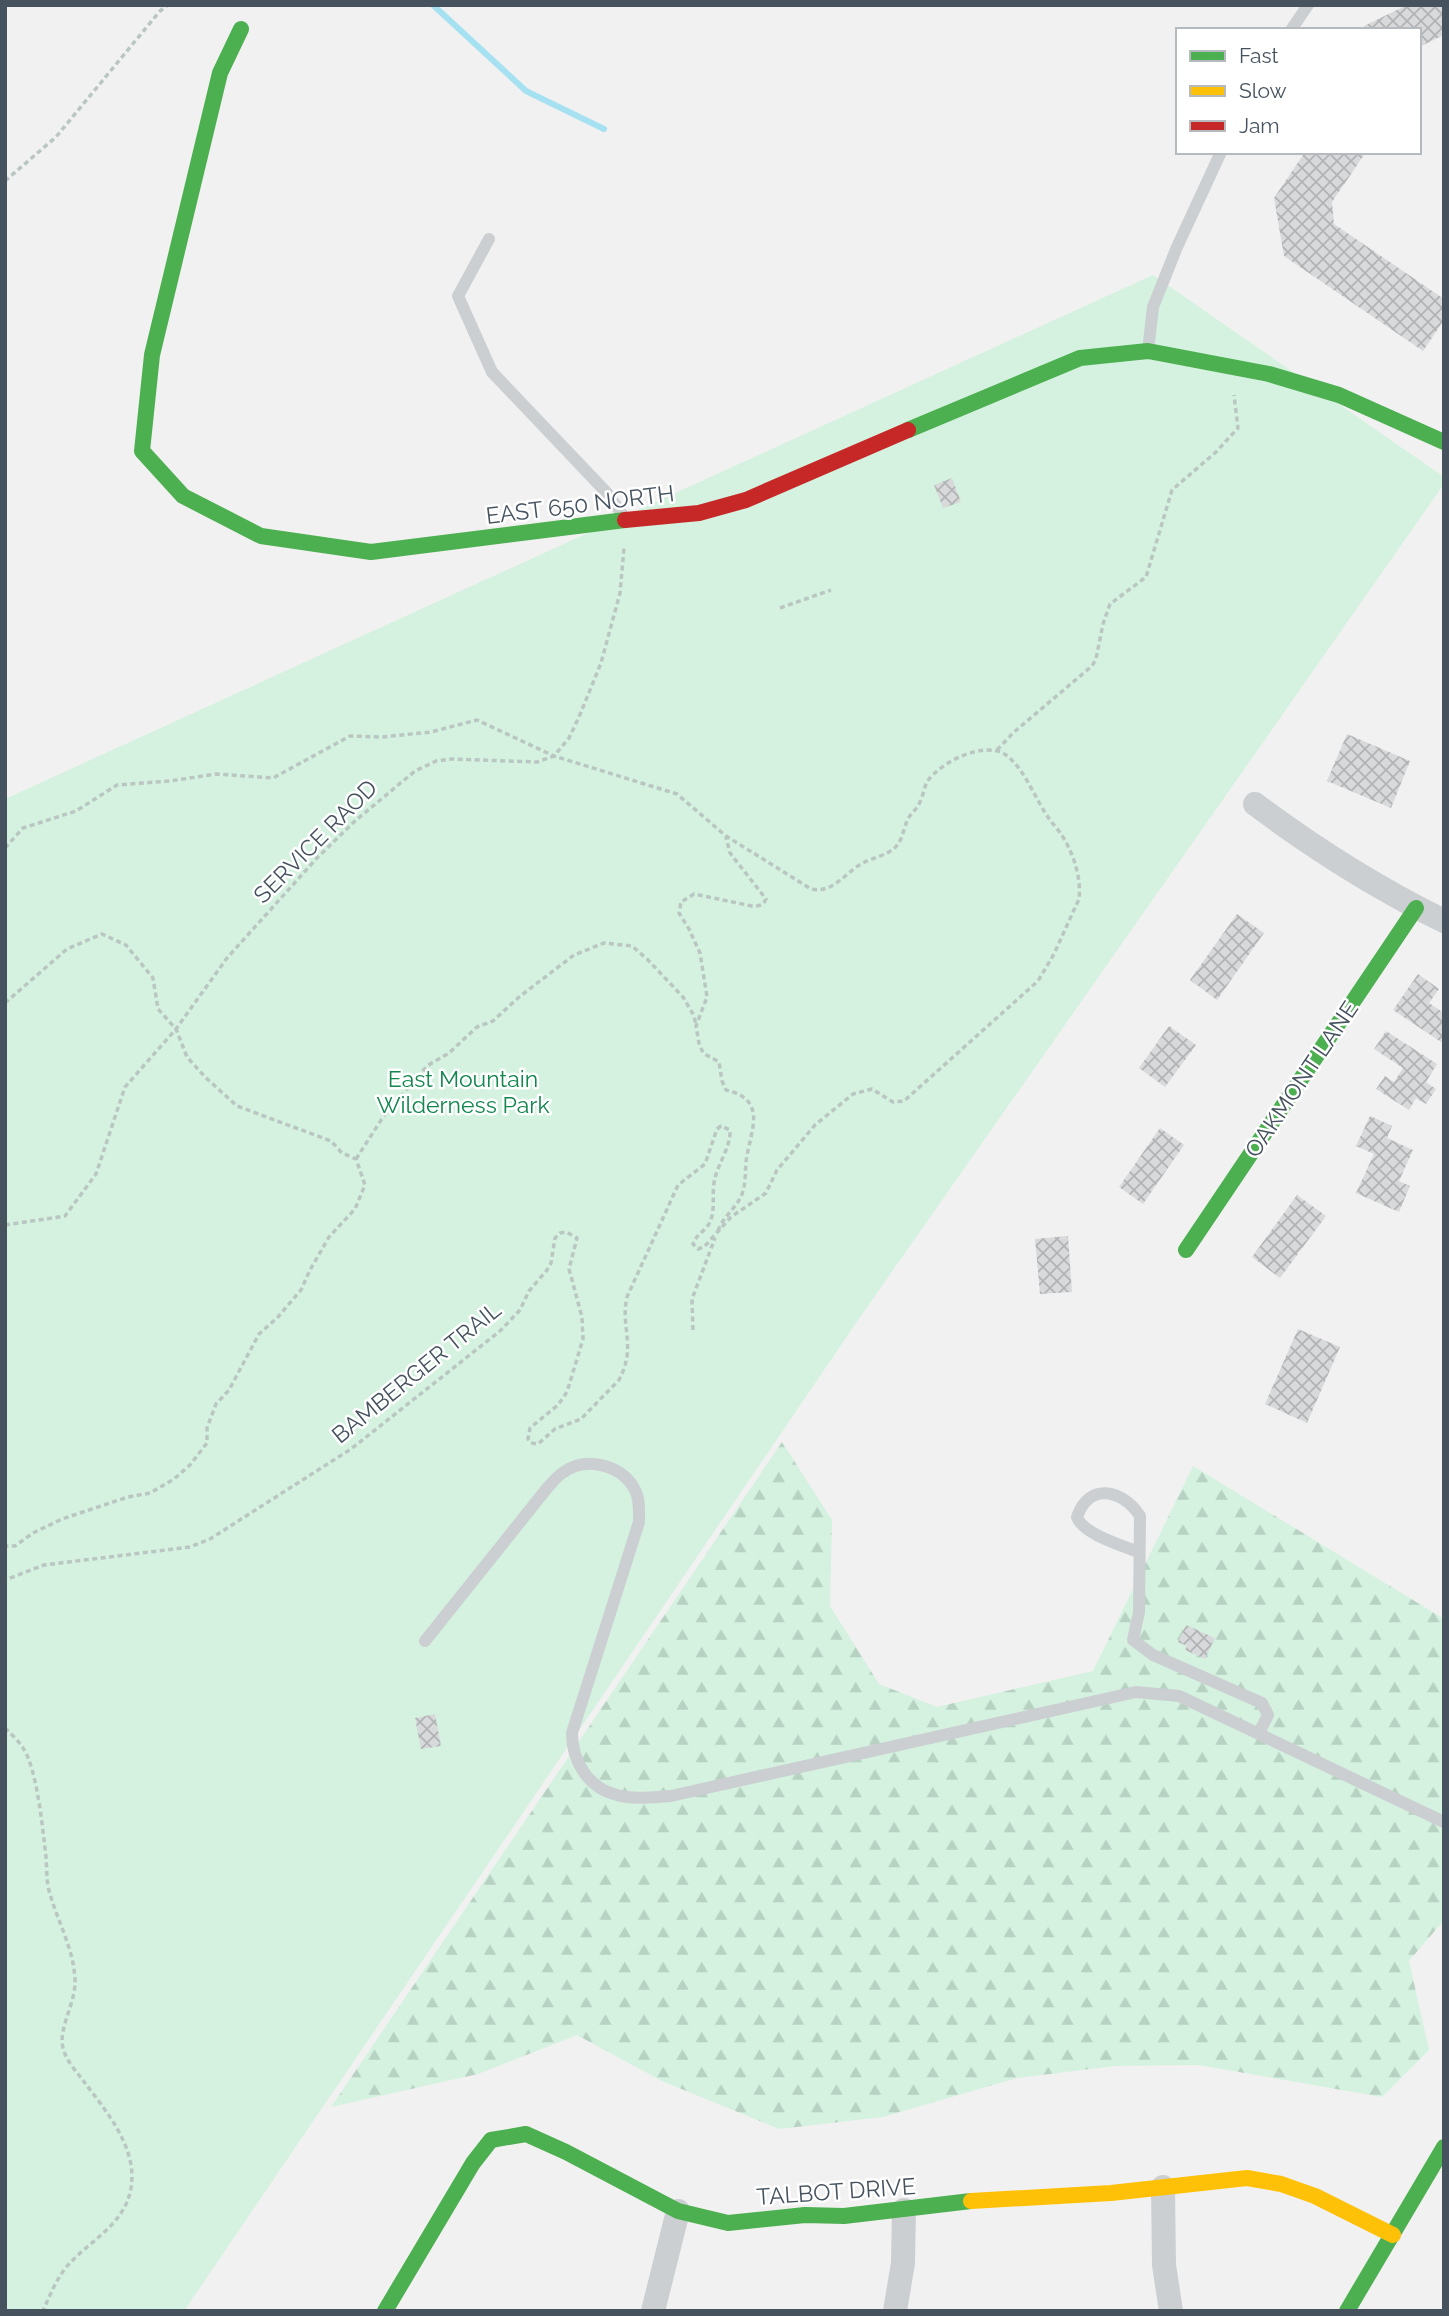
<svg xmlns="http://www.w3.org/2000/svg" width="1449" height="2316" viewBox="0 0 1449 2316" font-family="Raleway,sans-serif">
<defs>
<pattern id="forest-firs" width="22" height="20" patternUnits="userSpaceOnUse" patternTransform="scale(1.75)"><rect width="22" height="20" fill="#d4f2df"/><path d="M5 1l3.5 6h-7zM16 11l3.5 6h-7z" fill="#b7d1c2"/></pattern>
<pattern id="building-cross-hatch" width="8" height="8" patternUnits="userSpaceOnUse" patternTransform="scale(1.75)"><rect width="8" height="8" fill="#d8d9db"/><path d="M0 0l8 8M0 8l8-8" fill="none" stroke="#b1b3b5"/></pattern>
</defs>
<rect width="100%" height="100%" fill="#f1f1f1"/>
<polygon fill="url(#forest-firs)" points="782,1442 832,1520 830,1606 879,1684 937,1707 1093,1671 1193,1466 1444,1619 1444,1920 1409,1961 1429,2050 1382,2097 1198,2065 1115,2066 1017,2078 883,2117 779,2129 662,2081 577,2035 478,2074 331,2107"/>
<polygon fill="#d4f2df" points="1153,275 1444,477 1444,484 856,1323 184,2311 5,2311 5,799"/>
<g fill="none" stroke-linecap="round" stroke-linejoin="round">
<polyline stroke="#a6e1f2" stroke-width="6" points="433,5 526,91 604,129"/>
</g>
<g fill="url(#building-cross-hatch)">
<polygon points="1407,5 1444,5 1444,35 1419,47 1419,30 1365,30 1364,26"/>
<polygon points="1305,152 1366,152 1332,202 1334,224 1444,299 1444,320 1423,351 1284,256 1274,198"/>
<polygon points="952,478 961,502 943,508 934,485"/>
<polygon points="1347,734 1410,761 1391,808 1327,781"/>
<polygon points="1237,914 1264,933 1217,1000 1190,980"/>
<polygon points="1418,974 1439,989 1429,1003 1444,1013 1444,1044 1393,1010"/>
<polygon points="1169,1026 1196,1045 1165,1087 1139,1068"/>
<polygon points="1386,1031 1437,1064 1426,1082 1436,1089 1426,1104 1416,1098 1409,1110 1376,1089 1385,1076 1394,1082 1403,1068 1374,1049"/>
<polygon points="1370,1116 1392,1126 1387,1138 1413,1150 1399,1181 1410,1186 1399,1212 1356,1193 1374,1154 1356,1146"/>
<polygon points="1160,1128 1184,1145 1143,1204 1119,1187"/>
<polygon points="1297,1195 1326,1216 1280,1278 1252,1257"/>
<polygon points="1068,1236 1072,1292 1040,1294 1035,1239"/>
<polygon points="1298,1329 1340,1347 1307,1423 1265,1404"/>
<polygon points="1186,1625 1215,1638 1205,1659 1185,1650 1187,1646 1178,1642"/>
<polygon points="435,1714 441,1746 421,1749 415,1718"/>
</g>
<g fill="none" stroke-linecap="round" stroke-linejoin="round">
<g stroke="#b9c6c2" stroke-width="3.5" stroke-dasharray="5 3.5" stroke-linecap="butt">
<polyline points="5,181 56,137 160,11 168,5"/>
<polyline points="780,608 831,590"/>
<polyline points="997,750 1014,732 1092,666 1096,659 1103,624 1110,604 1146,577 1172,490 1216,452 1238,428 1234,395"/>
<path d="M5 848 23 828 76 811 117 785 170 781 217 774 273 778 350 736 382 737 431 732 477 720 554 756 677 794 726 836 811 889C816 890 822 890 827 888 839 884 850 870 861 864 873 857 891 855 898 844 903 837 904 827 908 819 911 813 917 809 920 802 923 796 924 788 927 782 940 762 985 740 1006 755 1028 772 1036 804 1054 825 1070 843 1082 874 1079 899L1054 954 1038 981 904 1101 893 1102 872 1089 853 1094 815 1125 777 1170 766 1193 731 1217 704 1247 698 1249 693 1244C696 1234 706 1231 710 1222 716 1209 711 1192 715 1178 719 1162 731 1146 730 1130L721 1126 717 1129 705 1164 678 1185 627 1297C620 1328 637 1346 619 1380L581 1419 555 1429 538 1444 531 1443 528 1439 530 1428 558 1405 567 1392 583 1339 582 1317 569 1269 577 1238 566 1232 560 1233 555 1238 551 1263 547 1270 529 1291 520 1310 500 1331 351 1449 210 1539 190 1547 44 1565 5 1580"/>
<polyline points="5,1003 67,949 102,934 126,945 153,978 158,1009 176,1029 187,1057 205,1077 237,1106 331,1141 342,1153 356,1159 365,1185 355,1209 329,1237 310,1270 301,1290 277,1318 259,1334 229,1390 216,1404 207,1428 207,1443 190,1465 174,1479 150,1493 128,1497 62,1519 33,1533 15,1546 5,1546"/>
<polyline points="356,1159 383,1117 427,1066 449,1053 477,1027 493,1021 519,997 574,955 604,943 632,946 647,959 683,997 693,1014 696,1024"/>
<polyline points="5,1225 65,1216 96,1174 125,1087 176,1029 227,958 317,858 355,821 415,771 436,761 452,759 537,762 554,756 569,738 579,717 601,663 620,593 624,548"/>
<path d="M718 1231C723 1216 737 1208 742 1194 746 1183 745 1173 746 1162 750 1131 769 1100 726 1090L722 1081 719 1062 703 1053 699 1043 696 1026 707 997 700 953 689 929 679 913 681 902 694 894 752 906C759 906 763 906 766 899L730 853 726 837"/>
<polyline points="693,1330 692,1299 715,1238"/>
<path d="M5 1728C11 1734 19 1741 23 1748 37 1768 43 1831 46 1857 47 1869 46 1882 50 1894 58 1922 74 1950 75 1980 76 2003 58 2028 63 2048 66 2060 75 2070 82 2079 105 2110 138 2147 131 2188 125 2224 92 2239 69 2264 57 2277 50 2295 43 2311"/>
</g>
<g stroke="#cccfd2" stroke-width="12">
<polyline points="1291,30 1308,5"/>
<polyline points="489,239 458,296 492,372 607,493 624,517"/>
<polyline points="1148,351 1153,307 1177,247 1221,152"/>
<path d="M1138 1552C1121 1545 1083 1534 1077 1517 1089 1482 1122 1489 1140 1516L1139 1612 1133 1640 1153 1655 1262 1703 1268 1715 1259 1733"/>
<path d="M425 1641 548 1487C553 1482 558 1475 564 1472 587 1456 622 1465 635 1490 640 1499 639 1512 639 1522L572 1733C572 1761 588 1788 617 1795 634 1800 654 1797 671 1796L1136 1692 1179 1696 1444 1822"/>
</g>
<g stroke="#cccfd2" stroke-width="24">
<path d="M1255 804C1315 849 1377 888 1444 921"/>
<polyline points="1163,2187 1164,2265 1171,2311"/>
<polyline points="653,2311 678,2211"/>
<polyline points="895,2311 903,2263 904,2210"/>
</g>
<g stroke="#4caf50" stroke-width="16">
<polyline points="241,29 220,73 152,355 142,451 183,496 261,536 371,552 625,520"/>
<polyline points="908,430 1080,358 1148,351 1269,374 1339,395 1444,442"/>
<polyline points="1186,1250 1416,908"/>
<polyline points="385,2311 473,2163 491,2140 526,2134 566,2152 678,2211 728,2223 805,2215 844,2216 971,2201"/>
<polyline points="1347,2311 1444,2147"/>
</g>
<polyline stroke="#ffc107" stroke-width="16" points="971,2201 1111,2193 1247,2178 1281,2184 1315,2196 1393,2235"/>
<polyline stroke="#c62828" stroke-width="16" points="625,520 699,513 746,500 908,430"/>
</g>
<g text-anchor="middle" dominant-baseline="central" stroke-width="5" stroke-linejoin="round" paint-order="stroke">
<g font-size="23" fill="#46535f" stroke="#fff">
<text transform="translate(580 504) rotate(-7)">EAST 650 NORTH</text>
<text transform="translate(315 841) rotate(-45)">SERVICE RAOD</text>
<text transform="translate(1301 1079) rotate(-56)">OAKMONT LANE</text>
<text transform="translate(416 1372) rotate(-39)">BAMBERGER TRAIL</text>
<text transform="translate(836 2191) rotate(-4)">TALBOT DRIVE</text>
</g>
<g font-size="23" fill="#11864d" stroke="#fff">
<text x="463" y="1078">East Mountain<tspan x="463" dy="26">Wilderness Park</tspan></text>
</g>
</g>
<rect width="1449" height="2316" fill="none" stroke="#46535f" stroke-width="14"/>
<rect x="1176" y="28" width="245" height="126" fill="#ffffff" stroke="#b5babf" stroke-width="2"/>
<rect x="1190" y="51" width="35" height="10" fill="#4caf50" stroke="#b5babf" stroke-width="2"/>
<text x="1239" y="63" font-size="21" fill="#46535f">Fast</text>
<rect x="1190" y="86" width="35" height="10" fill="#ffc107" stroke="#b5babf" stroke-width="2"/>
<text x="1239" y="98" font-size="21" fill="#46535f">Slow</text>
<rect x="1190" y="121" width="35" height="10" fill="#c62828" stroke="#b5babf" stroke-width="2"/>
<text x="1239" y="133" font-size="21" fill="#46535f">Jam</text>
</svg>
